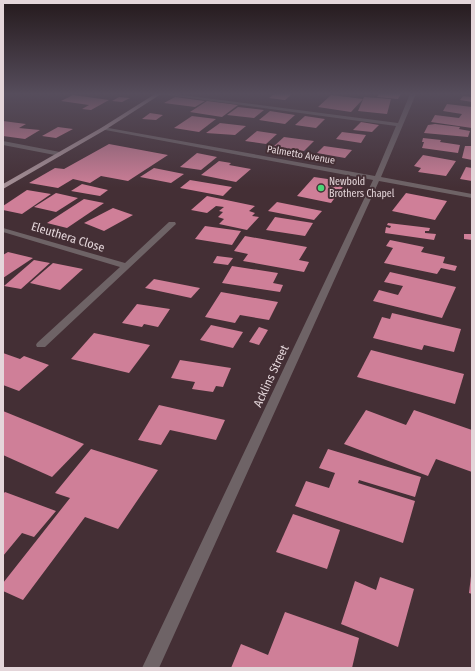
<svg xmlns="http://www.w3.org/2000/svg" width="475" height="671" viewBox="0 0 475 671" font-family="'Fira Sans Condensed',sans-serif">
<rect width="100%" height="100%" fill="#442f35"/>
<g fill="#cf7f98">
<polygon points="274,94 292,94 285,100 269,98"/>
<polygon points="379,94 401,94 398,99 377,97"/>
<polygon points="73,95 109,100 91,110 82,109 89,105 61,101"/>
<polygon points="331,95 363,99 351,112 318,107"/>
<polygon points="463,96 472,97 472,102 460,100"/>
<polygon points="119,97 130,98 122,102 112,101"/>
<polygon points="175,97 205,101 195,107 164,103"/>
<polygon points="364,97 391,99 387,114 358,111"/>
<polygon points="207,101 238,105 222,117 190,112"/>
<polygon points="447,104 472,107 472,128 431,122 435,115 459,118 462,114 443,111"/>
<polygon points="238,107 264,110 254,118 227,115"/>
<polygon points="270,111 295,115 285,124 259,120"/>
<polygon points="150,113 163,115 156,120 142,119"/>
<polygon points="192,116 216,119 199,132 174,128"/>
<polygon points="305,116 325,119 316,128 295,125"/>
<polygon points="3,121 26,124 19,128 40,130 25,139 3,136"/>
<polygon points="361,122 379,125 372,132 353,130"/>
<polygon points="220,123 246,126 235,135 206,133"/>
<polygon points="435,124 460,127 459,129 470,131 468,137 424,133 428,125"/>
<polygon points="58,127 73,129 56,138 42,136"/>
<polygon points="257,131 277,134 266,144 245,141"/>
<polygon points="342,132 366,135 361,143 336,139"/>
<polygon points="284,137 314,141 304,151 274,146"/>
<polygon points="423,138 441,140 440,142 460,145 458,153 422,148 424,142 422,142"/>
<polygon points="109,144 168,155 128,181 101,176 90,183 73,179 58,188 29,183 55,168 64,169"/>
<polygon points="324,146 352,150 345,158 317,153"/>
<polygon points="465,146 472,146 472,160 462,158"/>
<polygon points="197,153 217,157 201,170 180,167"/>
<polygon points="423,155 456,161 446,176 418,172 421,168 414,166"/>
<polygon points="219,161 231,163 229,165 251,169 236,182 201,175"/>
<polygon points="466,167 472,168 472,181 460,179"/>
<polygon points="154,168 184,174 171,183 140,177"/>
<polygon points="314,177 341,181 339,183 345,184 331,203 297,196"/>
<polygon points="190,180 232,187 223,196 180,188"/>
<polygon points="82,184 108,190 100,196 71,191"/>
<polygon points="27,190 51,194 22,214 3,210 3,206"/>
<polygon points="56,193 78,198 56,212 34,207"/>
<polygon points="406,193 447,201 435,220 392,211"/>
<polygon points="207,196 255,206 249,211 255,213 252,216 259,217 247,230 219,224 224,219 218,217 223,212 219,211 224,207 216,206 207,213 191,210"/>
<polygon points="84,199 104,203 67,228 47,223"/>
<polygon points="277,202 322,211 314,220 268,211"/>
<polygon points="113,208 133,215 104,231 84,223"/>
<polygon points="275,217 313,223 305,236 266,230"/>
<polygon points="388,223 430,228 429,231 425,231 425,233 436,234 434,240 385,233 386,227 390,228 391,226 387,225"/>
<polygon points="205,226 241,231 232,245 195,239"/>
<polygon points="464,234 472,234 472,240 464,239"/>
<polygon points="245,236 307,247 299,260 309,262 304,272 243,261 248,254 234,251"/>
<polygon points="390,240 424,247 421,252 445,257 443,263 457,266 455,271 441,268 437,274 384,263 393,248 386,246"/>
<polygon points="8,252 33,258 3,278 3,255"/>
<polygon points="217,256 233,258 228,265 213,263"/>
<polygon points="34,260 50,263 21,289 4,286"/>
<polygon points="53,263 83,269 60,290 30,283"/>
<polygon points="232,266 278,273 273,283 283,285 280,292 222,283"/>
<polygon points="390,272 456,287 442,318 373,301 379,290 398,295 403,286 384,282"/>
<polygon points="154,279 200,288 191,298 145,288"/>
<polygon points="221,292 278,302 269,320 240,315 235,323 205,317"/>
<polygon points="137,304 170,309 158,327 144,324 142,327 122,323"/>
<polygon points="392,313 461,329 454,352 424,345 422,350 373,338 382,317 390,319"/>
<polygon points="211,325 243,332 233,348 200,340"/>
<polygon points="259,327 268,330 259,345 249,342"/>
<polygon points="94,333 150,345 129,373 71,359"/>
<polygon points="371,350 464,374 455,404 357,377"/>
<polygon points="3,353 20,359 24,356 49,365 19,391 3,385"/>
<polygon points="180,360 231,368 223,387 216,386 213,392 192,389 195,382 171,378"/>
<polygon points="159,405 225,420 216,440 170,430 161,445 138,440"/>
<polygon points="366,410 406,425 414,410 472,430 472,472 436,459 428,476 344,444"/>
<polygon points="3,411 84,444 52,477 3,455"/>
<polygon points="91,449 158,470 118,529 85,517 23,600 3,591 3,583 70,498 55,493"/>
<polygon points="328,449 421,477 415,497 359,480 358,483 415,501 403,543 295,506 306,481 329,488 335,473 319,468"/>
<polygon points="5,492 56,511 34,537 22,533 3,556 3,494"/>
<polygon points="293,514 340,530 327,569 276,552"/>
<polygon points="471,576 472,577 472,594 469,593"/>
<polygon points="380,577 414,589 398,647 341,624 355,581 376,590"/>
<polygon points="285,612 359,638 352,668 231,668 241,644 268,655"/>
</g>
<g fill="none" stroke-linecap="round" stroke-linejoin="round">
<g fill="#6e6366" fill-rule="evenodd">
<polygon points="160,94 174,94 398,123 410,94 416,94 381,177 472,194 472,198 379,181 159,668 142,668 373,180 100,129 103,127 375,176 396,126"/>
<polygon points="3,141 60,152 63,154 60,156 3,145"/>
<polygon points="169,222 175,222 176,224 45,347 37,347 36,345 37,343 120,267 3,232 3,228 125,263"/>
</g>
<polygon fill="#a69096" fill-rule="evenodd" points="155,94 161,94 105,130 3,189 3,184 101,128"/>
</g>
<linearGradient id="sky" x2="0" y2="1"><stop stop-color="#251a1d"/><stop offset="0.5" stop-color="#564d5c"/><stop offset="1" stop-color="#564d5c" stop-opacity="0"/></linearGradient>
<rect width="475" height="188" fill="url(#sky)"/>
<circle fill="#4bd677" stroke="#442f35" stroke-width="1.5" cx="321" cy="188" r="4"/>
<g text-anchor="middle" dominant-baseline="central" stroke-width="4" stroke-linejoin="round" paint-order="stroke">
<g font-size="10" fill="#e4d6da" stroke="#442f35">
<text transform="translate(301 155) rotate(10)">Palmetto Avenue</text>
</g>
<g font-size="10" fill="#e4d6da" stroke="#442f35" text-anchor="start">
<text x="329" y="182">Newbold<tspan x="329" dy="12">Brothers Chapel</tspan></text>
</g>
<g font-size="12" fill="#e4d6da" stroke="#442f35">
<text transform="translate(68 237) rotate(17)">Eleuthera Close</text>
<text transform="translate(271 376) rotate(-65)">Acklins Street</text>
</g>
</g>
<rect width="475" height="671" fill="none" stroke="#e4d6da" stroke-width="8"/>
</svg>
